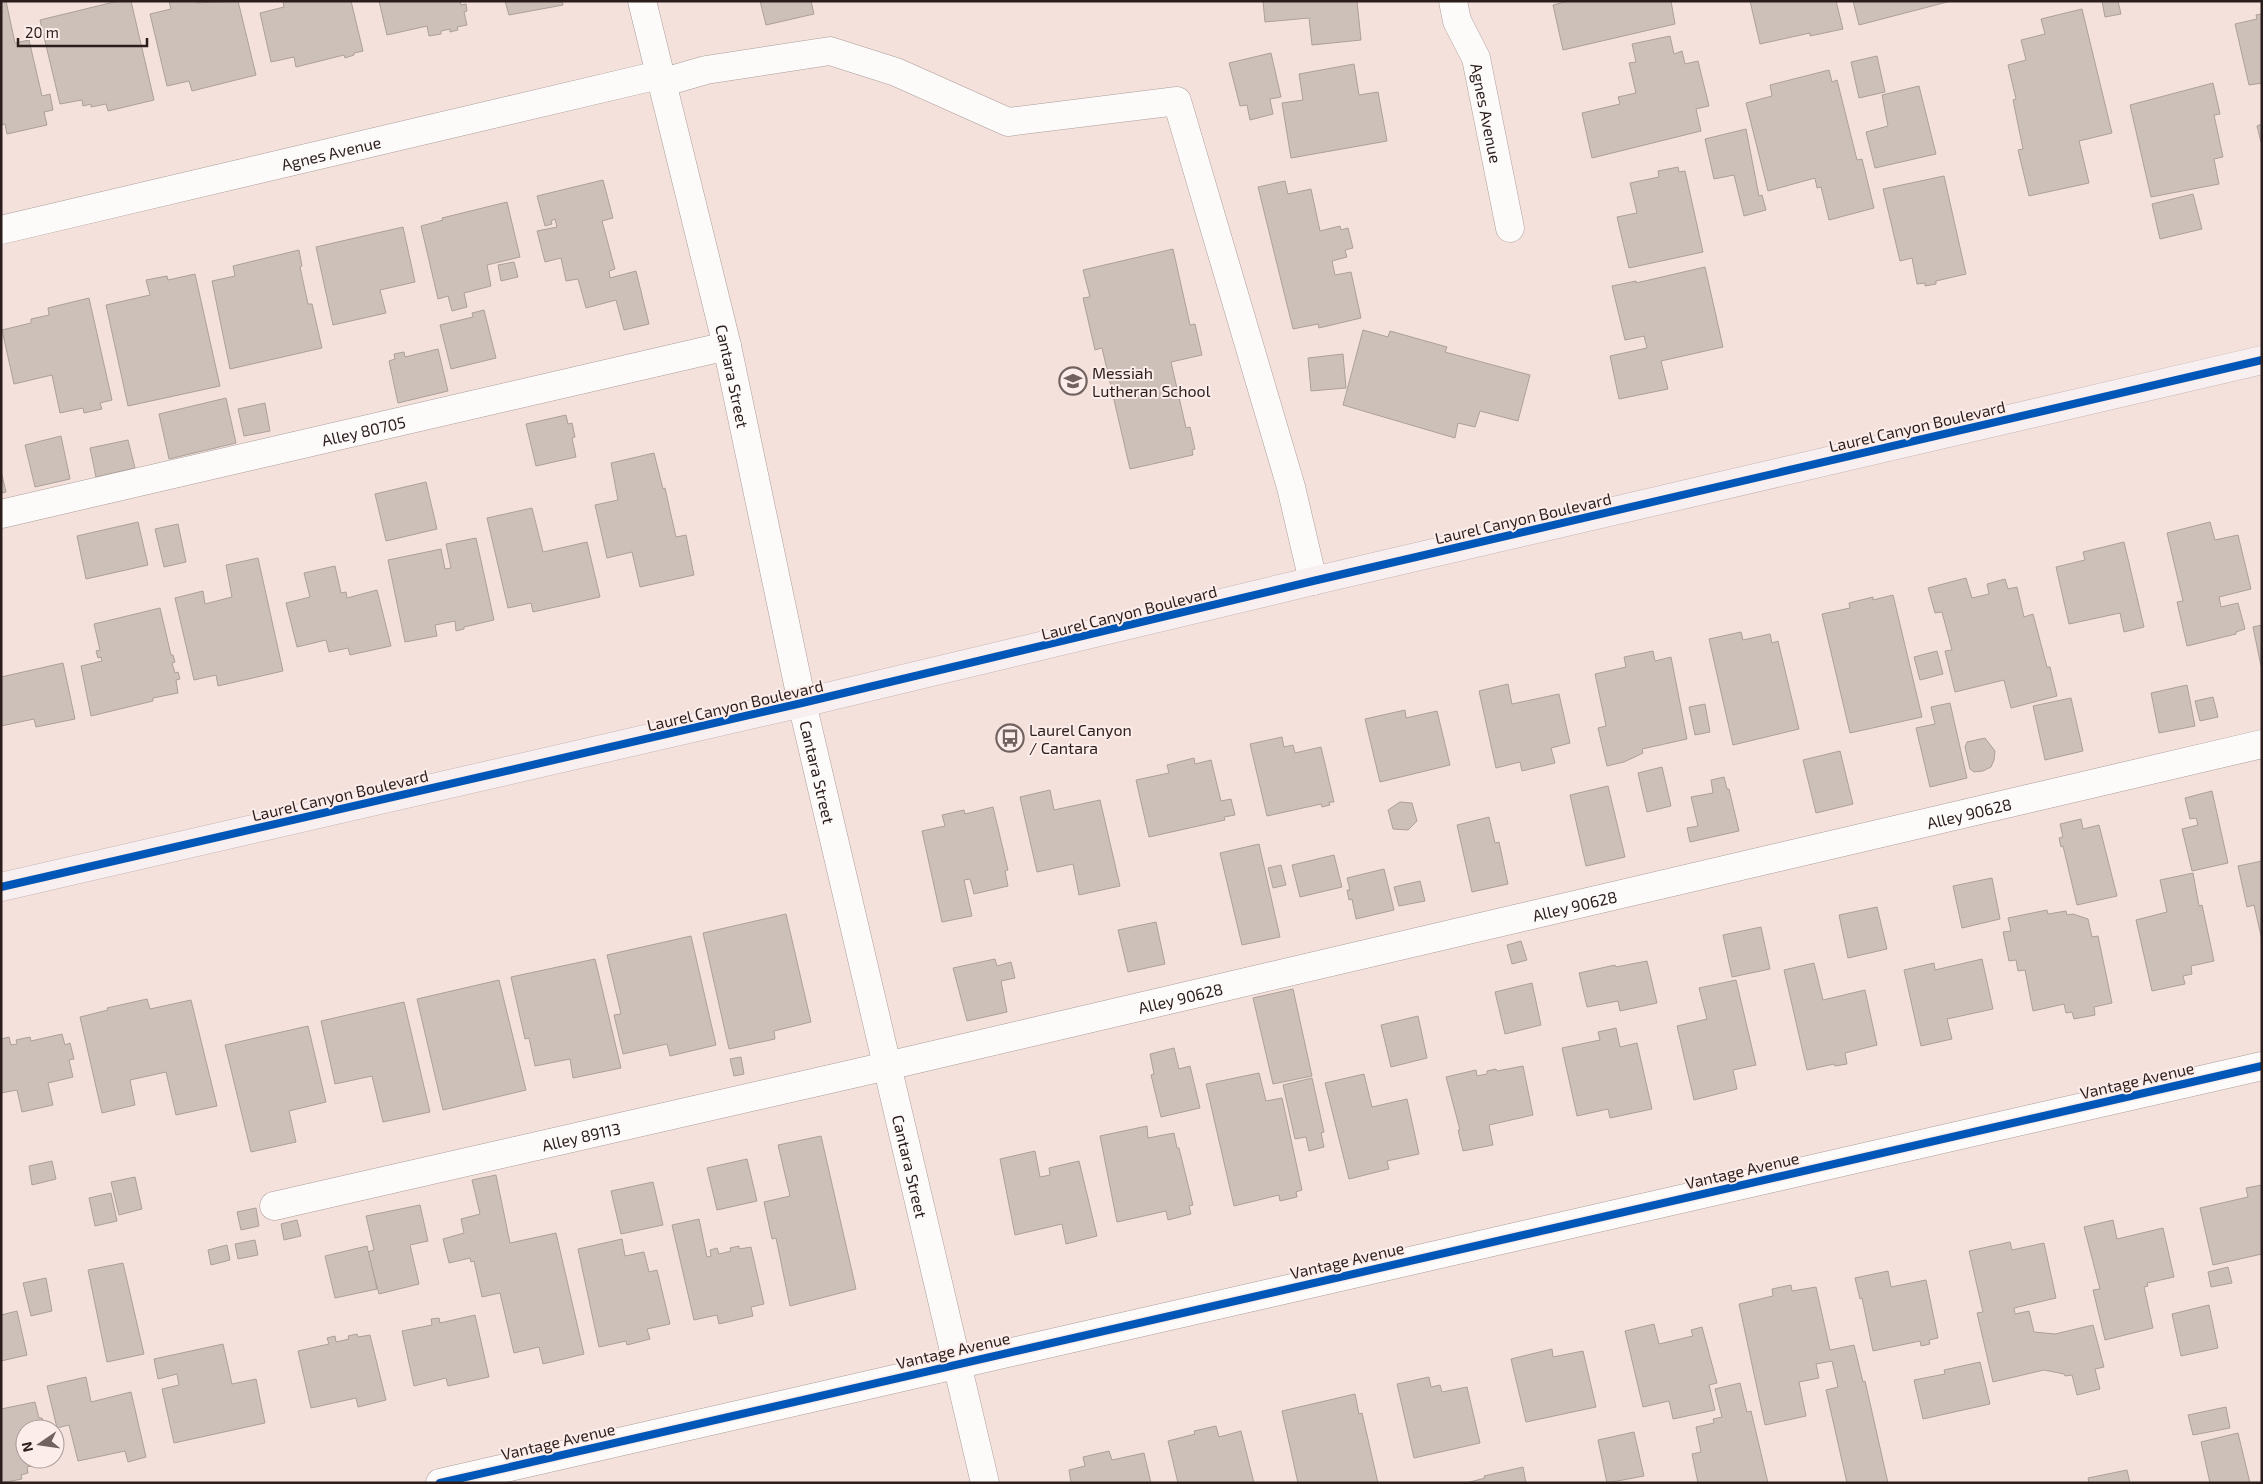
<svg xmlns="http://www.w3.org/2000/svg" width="2263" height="1484" viewBox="0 0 2263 1484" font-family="'Exo 2',sans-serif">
<rect width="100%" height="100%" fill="#f4e1dc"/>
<g fill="#cdc0b9" stroke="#aca09a">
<polygon points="1,1 6,1 15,43 29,40 42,96 50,94 53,110 44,112 47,125 7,134 5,124 1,125"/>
<polygon points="118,1 131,1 154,100 108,111 106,104 91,107 91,104 83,106 82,100 60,104 40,20"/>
<polygon points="169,1 196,1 196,3 238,1 256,75 192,91 189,81 167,86 150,14 171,9"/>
<polygon points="283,1 351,1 363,51 354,53 354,55 345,58 344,55 296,67 294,57 271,62 260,13 284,7"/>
<polygon points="379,1 460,1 461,5 466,4 467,11 464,12 467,25 457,27 458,30 450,32 450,29 441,31 441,34 429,36 427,26 387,35"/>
<polygon points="505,1 562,1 563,5 509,15"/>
<polygon points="760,1 811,1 814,14 766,25"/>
<polygon points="1263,1 1357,1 1361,40 1312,45 1309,18 1265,22"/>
<polygon points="1569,1 1671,1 1675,24 1563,50 1553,5"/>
<polygon points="1750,1 1836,1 1843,29 1810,36 1810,33 1760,44"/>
<polygon points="1853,1 1951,1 1859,25"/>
<polygon points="2102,1 2118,1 2121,14 2105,17"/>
<polygon points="2082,9 2112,133 2079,141 2089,183 2029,196 2018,150 2023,149 2013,100 2016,99 2008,65 2026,60 2021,40 2045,34 2041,19"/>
<polygon points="2262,14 2262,83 2249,85 2235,24 2257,19 2256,15"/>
<polygon points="1670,36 1674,54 1682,51 1685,64 1698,61 1709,106 1696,109 1701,131 1592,158 1582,113 1620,104 1618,97 1636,93 1629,63 1636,62 1632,44"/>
<polygon points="1271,53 1281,97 1270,99 1273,114 1250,120 1247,105 1240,106 1229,63"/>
<polygon points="1877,56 1885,92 1859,98 1851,62"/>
<polygon points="1354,64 1359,95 1378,92 1387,141 1291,158 1282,103 1303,100 1299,74"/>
<polygon points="1829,70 1832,82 1837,80 1857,160 1862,159 1874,208 1829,220 1821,187 1817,188 1815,178 1768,191 1746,103 1772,96 1770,85"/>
<polygon points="2213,83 2220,114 2214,115 2223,157 2214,159 2219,184 2151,197 2130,105"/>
<polygon points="1919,86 1936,154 1875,168 1866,132 1888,126 1882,95"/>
<polygon points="2262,124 2262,142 2261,142 2257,126"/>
<polygon points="1746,129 1759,196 1762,195 1766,210 1744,216 1734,175 1714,179 1705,139"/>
<polygon points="1678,167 1679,172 1685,171 1703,252 1629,268 1617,217 1637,213 1630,183 1659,177 1658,171"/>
<polygon points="1944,176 1966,274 1936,281 1936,284 1925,286 1925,283 1917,284 1912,258 1900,261 1883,189"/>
<polygon points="603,180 613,218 602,221 615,269 609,271 610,278 636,271 649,324 624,330 616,300 586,308 578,279 566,281 561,258 545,262 537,231 557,227 555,219 551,221 552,224 545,226 537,196"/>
<polygon points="1285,181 1288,194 1311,189 1320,231 1340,226 1341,230 1348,228 1353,248 1345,250 1347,257 1332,261 1335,275 1351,272 1361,318 1319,328 1318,324 1293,329 1258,187"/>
<polygon points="2193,194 2202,229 2160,239 2152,204"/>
<polygon points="507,202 520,257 487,265 491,286 464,293 467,307 452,311 448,296 438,299 421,226 443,220 442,218"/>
<polygon points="403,227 415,282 380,290 386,313 333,325 316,247"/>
<polygon points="1173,249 1190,325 1195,324 1202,355 1171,362 1186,428 1190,427 1195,449 1192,450 1193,455 1130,469 1102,348 1095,350 1083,298 1090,297 1083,270"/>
<polygon points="299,250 302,266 300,267 308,304 312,304 322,348 230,369 212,281 235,276 233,266"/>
<polygon points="514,262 518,277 501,281 498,265"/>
<polygon points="1705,267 1723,347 1661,361 1668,389 1619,399 1610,356 1647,348 1644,336 1625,340 1612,286 1636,281 1636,283"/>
<polygon points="195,274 220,386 128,406 106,305 150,295 146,280 167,276 168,280"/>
<polygon points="89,298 112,400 100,403 102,409 84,413 83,408 60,413 52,375 14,384 2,330 31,323 31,319 49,315 48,308"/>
<polygon points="484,310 496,358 451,369 440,325 473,317 472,313"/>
<polygon points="1363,330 1388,337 1390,331 1447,347 1445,352 1530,375 1518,421 1480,411 1475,427 1458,423 1455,438 1343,405"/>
<polygon points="438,349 448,391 398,403 389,361 395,359 394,354 404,352 405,357"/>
<polygon points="1343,354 1346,388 1311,391 1308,358"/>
<polygon points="226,398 236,443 169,459 159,414"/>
<polygon points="265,403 270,431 244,436 238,409"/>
<polygon points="566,415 568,424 572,423 575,437 572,438 576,457 536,466 526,424"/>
<polygon points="61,436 70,479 35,487 25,445"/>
<polygon points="128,440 135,468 96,477 90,448"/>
<polygon points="654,453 663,489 665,488 676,537 686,535 694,575 640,587 632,552 607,558 595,505 618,500 611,463"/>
<polygon points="1,471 6,492 1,493"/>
<polygon points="426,482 437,529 386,541 375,494"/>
<polygon points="532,508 543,552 587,542 600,597 533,612 531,603 508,608 487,518"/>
<polygon points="138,522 148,565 86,579 77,536"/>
<polygon points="2210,522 2215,540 2238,535 2251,589 2219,597 2221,607 2238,603 2245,629 2236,632 2236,634 2187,646 2177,602 2183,601 2167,533"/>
<polygon points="178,524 186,562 164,567 155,529"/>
<polygon points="476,538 494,620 464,627 464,629 456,631 455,621 435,625 437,636 405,642 388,560 441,549 445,569 451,568 446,544"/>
<polygon points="2124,542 2144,627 2124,632 2120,613 2069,624 2056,567 2085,560 2083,552"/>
<polygon points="258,558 283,671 218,686 216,675 194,680 175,598 203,591 205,604 232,597 226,565"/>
<polygon points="335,566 341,593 346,592 347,598 377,590 391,646 350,655 348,648 329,652 326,640 297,647 286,603 310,597 304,573"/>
<polygon points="1966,578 1972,598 1989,594 1987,584 2005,579 2008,589 2017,587 2024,617 2033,614 2047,667 2050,667 2057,696 2011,708 2004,680 1955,692 1945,651 1952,650 1942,612 1935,613 1928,588"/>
<polygon points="1893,595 1922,717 1850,733 1822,614 1850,608 1849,603 1873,597 1873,600"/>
<polygon points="160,608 171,655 173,655 175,662 172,663 175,673 178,672 180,679 176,680 178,693 153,698 153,701 91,716 81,666 102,661 101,657 98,658 96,651 100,650 94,624"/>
<polygon points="2262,625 2262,666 2261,666 2253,627"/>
<polygon points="1741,632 1743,640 1770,634 1772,643 1778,641 1799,729 1733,745 1709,639"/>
<polygon points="1653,651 1655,661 1671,657 1687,739 1642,749 1643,753 1624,762 1607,766 1598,728 1606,726 1595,674 1626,667 1624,657"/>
<polygon points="1937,651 1943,674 1920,680 1914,657"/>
<polygon points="63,663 75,719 36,727 34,719 1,726 1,677"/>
<polygon points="1508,684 1512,704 1559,694 1570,743 1551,748 1555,763 1522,771 1520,762 1496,768 1479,691"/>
<polygon points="2187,685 2195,726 2159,733 2151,693"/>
<polygon points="2213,697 2218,717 2200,721 2195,701"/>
<polygon points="2071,698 2083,751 2045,760 2033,706"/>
<polygon points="1950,703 1967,778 1930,787 1916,728 1935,724 1931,707"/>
<polygon points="1705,704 1710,732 1695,735 1689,707"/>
<polygon points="1405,710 1406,718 1437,711 1450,765 1380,782 1365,719"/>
<polygon points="1282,737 1284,747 1293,745 1295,753 1321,747 1334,802 1329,802 1330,805 1322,807 1321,804 1267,816 1250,744"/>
<polygon points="1985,738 1995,751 1994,760 1991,767 1983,771 1974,772 1970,769 1965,747 1967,742"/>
<polygon points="1840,751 1853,804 1816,813 1803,760"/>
<polygon points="1194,758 1195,764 1211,760 1221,801 1231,799 1235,815 1224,817 1225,820 1149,837 1136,780 1169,773 1167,765"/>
<polygon points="1662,767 1671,806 1647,812 1638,773"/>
<polygon points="1724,777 1727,789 1729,789 1739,831 1690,842 1687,828 1698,826 1691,797 1713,793 1711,780"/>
<polygon points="1608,786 1625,857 1586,866 1570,795"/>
<polygon points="1050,790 1054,810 1100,800 1120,886 1079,895 1073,864 1037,872 1020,797"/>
<polygon points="2212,791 2228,863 2192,871 2182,829 2198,825 2196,818 2190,819 2185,798"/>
<polygon points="1400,802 1412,803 1417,821 1408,830 1393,829 1388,810"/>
<polygon points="993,807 1008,870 1005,871 1008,886 974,894 970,879 964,880 972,916 942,922 922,831 945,826 942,815 964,810 965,814"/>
<polygon points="1489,817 1495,843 1499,842 1508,884 1472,892 1457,825"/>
<polygon points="2081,819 2083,829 2099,825 2117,896 2077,905 2063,846 2061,847 2059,838 2063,837 2060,824"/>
<polygon points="1259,844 1280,937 1242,945 1220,853"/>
<polygon points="1334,855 1342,887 1300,897 1292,865"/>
<polygon points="2262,861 2262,940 2254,905 2247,907 2238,866"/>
<polygon points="1281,865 1286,885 1273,888 1268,868"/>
<polygon points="1384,869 1394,910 1356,919 1352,899 1349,900 1347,890 1350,890 1347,878"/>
<polygon points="2193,873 2199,906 2202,905 2214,961 2191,966 2192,974 2183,976 2185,984 2152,991 2136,920 2167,912 2160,880"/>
<polygon points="1992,878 2000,919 1962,928 1953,886"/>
<polygon points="1420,881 1425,901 1399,906 1394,887"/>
<polygon points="1877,907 1887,949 1848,958 1839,915"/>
<polygon points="2047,910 2048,914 2066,911 2067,915 2073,914 2088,919 2092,937 2098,936 2112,1003 2094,1007 2095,1015 2074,1019 2072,1012 2066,1013 2064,1004 2033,1011 2025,970 2018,971 2016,960 2009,961 2003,932 2011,931 2008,918"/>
<polygon points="786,914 811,1022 774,1031 775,1039 729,1049 703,933"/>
<polygon points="1156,922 1165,964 1128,972 1118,930"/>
<polygon points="1761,927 1770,969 1732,977 1723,935"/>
<polygon points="691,936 716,1045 670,1056 667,1044 623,1054 614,1015 621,1014 607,955"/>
<polygon points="1521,941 1527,960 1512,964 1507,945"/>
<polygon points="595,959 621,1068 573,1078 570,1059 535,1066 529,1038 525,1039 511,977"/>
<polygon points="995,959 997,966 1011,962 1015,978 1001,981 1007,1012 967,1021 953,968"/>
<polygon points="1982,959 1993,1009 1947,1019 1952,1039 1921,1046 1904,970 1934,963 1935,970"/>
<polygon points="1647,961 1657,1003 1620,1011 1618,1001 1587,1007 1579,973 1615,965 1616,967"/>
<polygon points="1814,963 1823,1000 1865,990 1877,1045 1845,1053 1847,1064 1835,1066 1834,1064 1807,1070 1784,970"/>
<polygon points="499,980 526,1090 443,1110 417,999"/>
<polygon points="1736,980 1756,1065 1733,1070 1737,1089 1694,1100 1677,1026 1707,1019 1699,988"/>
<polygon points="1532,983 1541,1025 1505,1034 1495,992"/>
<polygon points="1293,989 1312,1076 1273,1084 1253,998"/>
<polygon points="147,999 150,1009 191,1000 217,1106 176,1115 166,1072 130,1080 135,1105 102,1113 80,1017 108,1010 107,1008"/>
<polygon points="404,1002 430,1112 383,1122 372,1076 335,1084 321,1021"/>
<polygon points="1418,1016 1427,1058 1391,1067 1381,1025"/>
<polygon points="308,1026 326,1102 289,1111 296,1142 251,1152 225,1045"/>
<polygon points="1616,1028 1620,1047 1637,1043 1652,1109 1610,1118 1608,1109 1577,1116 1562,1048 1600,1040 1598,1032"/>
<polygon points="62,1034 65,1045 70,1043 74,1059 69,1060 73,1077 48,1083 53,1105 22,1112 17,1090 1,1093 1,1039 9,1037 11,1045 17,1044 16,1040 30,1037 31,1041"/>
<polygon points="1174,1048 1179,1069 1190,1066 1200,1108 1161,1117 1151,1075 1154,1074 1150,1054"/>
<polygon points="741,1057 744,1074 734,1076 730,1059"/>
<polygon points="1523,1066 1533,1115 1489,1125 1493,1145 1463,1151 1458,1130 1460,1130 1446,1077 1476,1070 1477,1076 1487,1074 1487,1071 1496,1069 1497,1071"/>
<polygon points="1259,1073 1266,1101 1282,1098 1302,1190 1296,1192 1297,1197 1280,1201 1279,1195 1234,1206 1206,1084"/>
<polygon points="1364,1074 1372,1107 1407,1099 1419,1154 1387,1161 1389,1169 1349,1179 1325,1083"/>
<polygon points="1312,1078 1324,1132 1321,1133 1324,1147 1309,1151 1306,1137 1295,1139 1283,1085"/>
<polygon points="1147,1126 1148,1138 1174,1133 1177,1148 1179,1148 1193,1205 1189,1206 1191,1214 1168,1220 1166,1211 1117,1222 1100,1136"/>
<polygon points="821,1136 856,1289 790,1306 776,1238 772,1239 764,1202 790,1196 778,1145"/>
<polygon points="1035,1151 1040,1177 1050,1175 1049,1168 1079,1161 1097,1236 1066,1244 1062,1224 1015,1235 1000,1159"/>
<polygon points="747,1159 757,1201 717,1210 707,1168"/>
<polygon points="52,1161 56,1179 32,1185 29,1166"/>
<polygon points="496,1175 510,1243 556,1233 584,1354 543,1364 539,1347 514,1353 500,1293 482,1297 474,1261 471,1262 470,1258 449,1263 443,1239 464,1233 461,1219 480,1214 472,1180"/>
<polygon points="135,1177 142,1209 119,1215 111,1182"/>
<polygon points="653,1182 663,1225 621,1234 611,1191"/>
<polygon points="2262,1185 2262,1254 2213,1265 2200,1208 2248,1197 2246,1188"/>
<polygon points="111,1193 117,1221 95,1226 89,1198"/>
<polygon points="420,1205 428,1241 410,1245 419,1284 379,1294 368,1252 374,1250 366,1216"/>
<polygon points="256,1208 259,1226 241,1230 237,1212"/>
<polygon points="699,1219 707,1257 711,1256 710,1250 717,1248 719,1254 731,1251 730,1248 739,1246 739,1249 751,1247 764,1304 751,1307 753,1316 719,1324 717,1315 694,1320 672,1225"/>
<polygon points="297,1220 301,1236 284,1240 281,1224"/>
<polygon points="2113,1220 2117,1239 2163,1228 2174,1277 2147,1283 2148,1286 2144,1287 2153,1328 2105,1340 2093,1290 2100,1289 2084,1227"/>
<polygon points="622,1239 625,1256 644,1252 649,1272 657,1270 670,1324 647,1329 650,1339 627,1345 626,1341 599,1347 578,1249"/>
<polygon points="255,1240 258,1255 238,1259 235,1244"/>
<polygon points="2010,1242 2012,1250 2044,1243 2056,1298 2014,1308 2015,1314 2029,1311 2034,1332 2055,1334 2093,1325 2104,1367 2095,1369 2100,1389 2077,1395 2072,1375 2065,1376 2064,1374 2044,1370 1993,1382 1977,1313 1983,1312 1969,1251"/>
<polygon points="227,1245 230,1260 211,1265 208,1250"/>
<polygon points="367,1246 377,1289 335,1298 325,1256"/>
<polygon points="123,1263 144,1354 107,1362 88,1270"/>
<polygon points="2228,1267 2232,1283 2211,1287 2208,1272"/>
<polygon points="1888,1271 1891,1287 1926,1280 1938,1338 1929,1340 1930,1344 1921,1346 1920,1341 1873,1351 1862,1298 1860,1299 1855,1278"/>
<polygon points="46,1278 52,1311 31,1316 23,1283"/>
<polygon points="1791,1285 1792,1291 1816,1287 1830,1350 1854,1345 1863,1382 1865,1381 1888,1483 1847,1483 1826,1390 1838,1387 1832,1361 1816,1364 1819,1378 1799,1382 1806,1416 1765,1425 1739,1304 1773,1296 1772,1289"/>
<polygon points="2209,1305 2218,1348 2181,1356 2172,1314"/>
<polygon points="17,1311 27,1355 1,1361 1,1315"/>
<polygon points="475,1315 489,1377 448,1386 446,1378 414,1386 402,1331 432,1325 431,1319 439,1318 440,1323"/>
<polygon points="1654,1324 1659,1344 1693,1336 1691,1330 1702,1327 1717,1383 1709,1385 1715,1410 1673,1419 1669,1401 1643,1407 1625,1331"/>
<polygon points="357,1334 358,1337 370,1335 386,1400 358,1407 356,1398 311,1408 298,1351 329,1344 327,1338 335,1336 336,1342 349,1339 348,1336"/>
<polygon points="223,1344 232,1384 256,1379 265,1423 174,1443 162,1389 179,1385 177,1374 158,1379 154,1359"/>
<polygon points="1552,1349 1553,1357 1583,1351 1596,1407 1526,1422 1511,1359"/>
<polygon points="1980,1362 1990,1404 1923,1419 1914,1380 1945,1374 1944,1370"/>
<polygon points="86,1377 91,1402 131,1392 146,1457 128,1462 125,1451 78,1461 69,1425 57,1428 47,1386"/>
<polygon points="1429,1377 1431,1387 1440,1385 1442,1392 1467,1387 1480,1443 1414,1458 1397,1384"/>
<polygon points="1740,1383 1747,1412 1751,1411 1768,1483 1698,1483 1692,1454 1701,1452 1696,1427 1714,1423 1713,1419 1722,1417 1715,1389"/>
<polygon points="1355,1394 1359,1414 1362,1413 1378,1483 1298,1483 1282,1411"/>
<polygon points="35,1402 39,1418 42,1418 45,1429 25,1429 25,1459 52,1459 52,1461 27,1467 28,1473 21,1475 22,1479 1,1483 1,1409"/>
<polygon points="2226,1407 2230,1428 2193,1435 2188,1415"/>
<polygon points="1216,1426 1219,1437 1241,1431 1254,1483 1178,1483 1168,1441 1195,1434 1194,1431"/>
<polygon points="1634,1432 1644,1476 1607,1483 1598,1440"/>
<polygon points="2238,1433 2250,1483 2210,1483 2201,1442"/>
<polygon points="1109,1451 1112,1460 1144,1453 1151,1483 1071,1483 1069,1470 1085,1466 1083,1457"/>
<polygon points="1523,1467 1526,1483 1466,1483 1485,1478 1484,1476"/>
<polygon points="2127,1470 2130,1483 2089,1483 2088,1478"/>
</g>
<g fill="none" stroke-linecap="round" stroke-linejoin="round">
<g stroke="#ab9d99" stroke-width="29">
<g id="minor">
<path id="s1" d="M642 1 727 346 802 703 985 1483"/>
<path id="s2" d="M1453 1 1457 21 1476 58 1510 228"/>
<polyline points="661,83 706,70 830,51 896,72 1008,122 1177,101 1291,487 1313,581"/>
<path id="s3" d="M1 230 659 75"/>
<path id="s4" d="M1 514 727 346"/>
<path id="s5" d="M274 1206 887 1066 2262 744"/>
<polyline points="440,1483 2262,1066"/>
</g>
</g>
<g stroke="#c7b4b4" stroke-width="29">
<polyline id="major" points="1,887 802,703 1313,581 2262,360"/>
</g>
<use href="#minor" stroke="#fdfafa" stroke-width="28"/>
<use href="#major" stroke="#f8f0f0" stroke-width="28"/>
<g stroke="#fcedea" stroke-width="11">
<g id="cycleway">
<polyline points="1,887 802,703 1313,581 2262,360"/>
<polyline points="440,1483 2262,1066"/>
</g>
</g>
<use href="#cycleway" stroke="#0057b8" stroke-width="8"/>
</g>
<defs>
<g id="school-ring" transform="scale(1.4375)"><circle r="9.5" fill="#fcedea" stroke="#71625f" stroke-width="1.5"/><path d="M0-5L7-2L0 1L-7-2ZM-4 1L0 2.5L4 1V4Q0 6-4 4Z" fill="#71625f"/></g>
<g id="bus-ring" transform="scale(1.4375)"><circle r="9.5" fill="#fcedea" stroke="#71625f" stroke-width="1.5"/><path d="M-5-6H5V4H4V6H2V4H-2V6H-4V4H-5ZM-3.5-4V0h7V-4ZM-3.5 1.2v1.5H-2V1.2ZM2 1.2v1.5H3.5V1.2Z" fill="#71625f"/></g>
</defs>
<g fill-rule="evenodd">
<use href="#school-ring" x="1073" y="381"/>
<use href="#bus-ring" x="1010" y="738"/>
</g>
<g text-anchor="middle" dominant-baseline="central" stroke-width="4" stroke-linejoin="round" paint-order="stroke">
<g font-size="16" fill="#2a1d1b" stroke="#fcedea">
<text stroke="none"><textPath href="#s2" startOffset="118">Agnes Avenue</textPath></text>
<text stroke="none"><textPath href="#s3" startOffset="339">Agnes Avenue</textPath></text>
<text stroke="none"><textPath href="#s1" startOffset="386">Cantara Street</textPath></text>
<text transform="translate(1917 426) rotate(-13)">Laurel Canyon Boulevard</text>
<text stroke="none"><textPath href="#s4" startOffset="372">Alley 80705</textPath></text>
<text transform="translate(1523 518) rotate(-13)">Laurel Canyon Boulevard</text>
<text transform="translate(1129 612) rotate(-14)">Laurel Canyon Boulevard</text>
<text transform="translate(735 705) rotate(-13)">Laurel Canyon Boulevard</text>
<text stroke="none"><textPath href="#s1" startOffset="791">Cantara Street</textPath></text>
<text transform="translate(340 795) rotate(-13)">Laurel Canyon Boulevard</text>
<text stroke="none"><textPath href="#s5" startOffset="1740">Alley 90628</textPath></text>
<text stroke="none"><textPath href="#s5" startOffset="1335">Alley 90628</textPath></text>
<text stroke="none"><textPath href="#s5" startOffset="930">Alley 90628</textPath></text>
<text transform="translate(2137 1080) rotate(-13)">Vantage Avenue</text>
<text stroke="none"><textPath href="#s5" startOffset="315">Alley 89113</textPath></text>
<text stroke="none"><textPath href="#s1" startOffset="1196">Cantara Street</textPath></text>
<text transform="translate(1742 1170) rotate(-13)">Vantage Avenue</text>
<text transform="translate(1347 1260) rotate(-13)">Vantage Avenue</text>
<text transform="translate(953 1350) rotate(-13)">Vantage Avenue</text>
<text transform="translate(558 1441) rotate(-13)">Vantage Avenue</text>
</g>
<g font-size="16" fill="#2a1d1b" stroke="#fcedea" text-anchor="start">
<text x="1092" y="372">Messiah<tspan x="1092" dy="18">Lutheran School</tspan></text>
<text x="1029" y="729">Laurel Canyon<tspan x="1029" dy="18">/ Cantara</tspan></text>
</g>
</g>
<rect width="2263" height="1484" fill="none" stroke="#2a1d1b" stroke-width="5"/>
<g transform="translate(40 1444) rotate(257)"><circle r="24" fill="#fcedea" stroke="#a89a97"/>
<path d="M0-4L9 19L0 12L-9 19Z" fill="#71625f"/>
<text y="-8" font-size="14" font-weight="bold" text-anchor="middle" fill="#2a1d1b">N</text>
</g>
<path d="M18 38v8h129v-8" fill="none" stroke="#2a1d1b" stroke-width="2.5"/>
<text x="25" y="38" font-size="15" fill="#2a1d1b" stroke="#fcedea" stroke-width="4" paint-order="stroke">20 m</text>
</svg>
